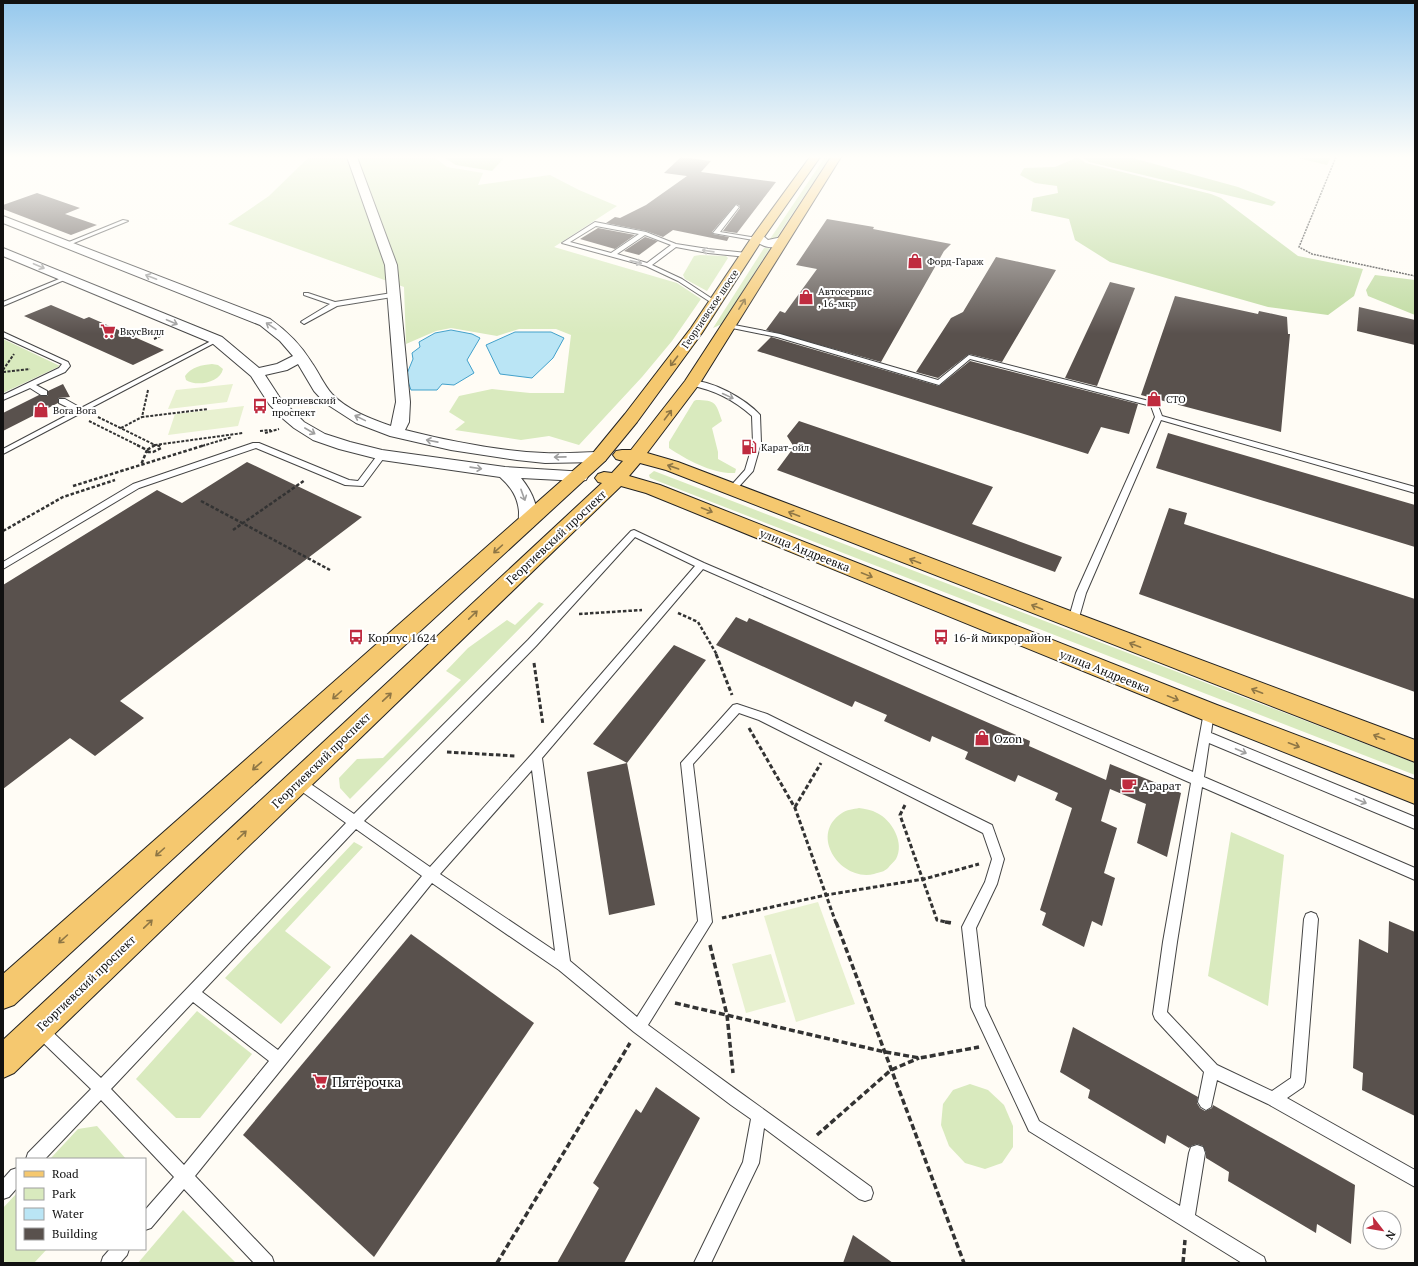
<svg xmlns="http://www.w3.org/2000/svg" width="1418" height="1266" viewBox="0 0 1418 1266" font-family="'PT Serif',serif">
<rect width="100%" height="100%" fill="#fffcf5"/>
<g fill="#d9eabe">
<polygon points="309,157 434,157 447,167 483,173 478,185 550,175 579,190 617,206 554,247 677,283 701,299 672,341 642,377 579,445 549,436 521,440 455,430 465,422 449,412 459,396 492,389 530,393 564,393 571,335 556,329 519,329 497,336 451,328 436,331 406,344 404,287 228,224 269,196"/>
<polygon points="825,157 830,157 775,240 770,239"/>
<polygon points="764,248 770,248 722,324 713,328"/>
<polygon points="700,255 726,256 728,258 707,291 685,279 683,275 694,256"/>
<polygon points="3,339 60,366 3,393"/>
<path d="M212 364 218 365 223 369C220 383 196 387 186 380L185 376C191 367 202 365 212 364Z"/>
<path d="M696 400C716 400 716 403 722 421L712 428 718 452V459L736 469 735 473C712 474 687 460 669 448V442L694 401Z"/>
<polygon points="654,471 1415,763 1415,775 650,478 649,475"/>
<polygon points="539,602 544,604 350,799 340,788 339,778 357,759 383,758 461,680 446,671 468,648 507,620 515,625"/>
<path d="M859 808C865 809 872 810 877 813 892 820 905 843 896 859 894 862 890 865 888 868 884 872 880 872 874 874 841 882 808 835 842 813 846 810 854 809 859 808Z"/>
<polygon points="1231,832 1284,855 1268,1006 1208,976"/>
<polygon points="354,842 363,847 285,931 331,967 281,1024 225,978"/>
<polygon points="197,1011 252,1054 200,1118 176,1118 136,1079"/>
<polygon points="970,1084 988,1090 1004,1105 1013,1126 1013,1147 1002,1163 985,1169 965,1163 949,1146 941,1125 943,1104 953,1090"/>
<polygon points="97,1126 126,1159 50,1159 78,1129"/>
<polygon points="17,1193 17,1249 47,1249 34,1263 3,1263 3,1208"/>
<polygon points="183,1210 236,1263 138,1263"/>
</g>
<g fill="#beda9e">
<polygon points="443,157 505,157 492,171 456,165"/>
<polygon points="1078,157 1086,163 1211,194 1221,198 1298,256 1363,269 1354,296 1328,315 1268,307 1110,262 1075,240 1069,219 1031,211 1033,198 1058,193 1057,186 1035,183 1020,175 1024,168 1055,167"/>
<polygon points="1082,157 1129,157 1238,187 1276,202 1272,206 1089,162"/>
<polygon points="1294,157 1331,157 1327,165"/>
<polygon points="1375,275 1415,280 1415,315 1368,296 1366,290"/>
</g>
<g fill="#e8f1d0">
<polygon points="233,384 227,402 168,409 176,390"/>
<polygon points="244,406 238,426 168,435 175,414"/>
<polygon points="818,902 855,1004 796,1022 764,916"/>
<polygon points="771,954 786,1002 746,1013 732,964"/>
</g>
<g fill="#bae5f5" stroke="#43a1cb">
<polygon points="451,330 472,334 480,338 467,360 474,373 454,385 442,384 437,390 411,390 406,376 413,359 412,353 420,347 419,342 435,333"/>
<polygon points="515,332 551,332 564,338 553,358 532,378 500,374 486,345"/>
</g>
<g fill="#59514d">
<polygon points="681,157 711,161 701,172 776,182 737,233 723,231 740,208 740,206 736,204 712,232 713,234 729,237 727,241 673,230 663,237 646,231 606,223 615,217 620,218 646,205 687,176 664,173"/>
<polygon points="37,193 80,208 65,214 97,225 71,235 3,209 3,205"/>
<polygon points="827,219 874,227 873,229 951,244 944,251 881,362 766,330 780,311 785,313 817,269 796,265"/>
<polygon points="598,228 635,235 615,249 580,239"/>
<polygon points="645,237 658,241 639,255 624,251"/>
<polygon points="996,257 1056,270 1002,362 969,354 938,378 916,372 951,318 963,312"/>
<polygon points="1110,282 1135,288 1097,386 1065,378"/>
<polygon points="1175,296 1258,314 1259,311 1287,317 1288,334 1290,334 1281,432 1141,395"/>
<polygon points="51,305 84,319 89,317 164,350 133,365 24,316"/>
<polygon points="1359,307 1415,320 1415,345 1357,331"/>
<polygon points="771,337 939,386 970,361 1138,404 1129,434 1101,427 1088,454 757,351"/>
<polygon points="63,384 70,397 58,398 58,403 3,431 3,413 39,395 48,396 48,391"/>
<polygon points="799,421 993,487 972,524 1062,557 1055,572 777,470 794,447 787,436"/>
<polygon points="1168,433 1415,505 1415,547 1156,468"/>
<polygon points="247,462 362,517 120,701 144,718 95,756 70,738 3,789 3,585 157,490 182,503"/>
<polygon points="1169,508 1187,513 1184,524 1415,599 1415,692 1139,594"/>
<polygon points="736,617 747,622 749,618 1030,741 1029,746 1106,780 1110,764 1181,793 1167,857 1137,843 1146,804 1110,789 1101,821 1117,828 1104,873 1115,878 1102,926 1092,921 1084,947 1042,925 1046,913 1040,910 1072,808 1055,800 1058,793 1018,775 1015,782 965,759 968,752 932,736 930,742 884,721 887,715 855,701 852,707 716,645"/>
<polygon points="674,645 706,660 627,763 655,905 609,915 587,772 627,763 593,744"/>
<polygon points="1389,921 1415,932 1415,1116 1362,1090 1363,1073 1353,1068 1359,939 1388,953"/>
<polygon points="411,934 534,1023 374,1257 243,1135"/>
<polygon points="1073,1027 1198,1097 1197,1103 1200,1108 1205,1111 1212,1108 1213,1105 1355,1185 1351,1244 1317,1224 1316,1233 1228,1181 1229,1172 1206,1158 1206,1153 1203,1146 1197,1144 1191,1146 1189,1148 1167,1135 1165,1144 1088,1098 1090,1090 1060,1072"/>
<polygon points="656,1087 700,1118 624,1263 557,1263 599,1188 593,1183 636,1109 641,1113"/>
<polygon points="853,1235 893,1263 843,1263"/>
</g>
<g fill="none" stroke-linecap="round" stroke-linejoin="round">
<g stroke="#444" stroke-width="2">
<g id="lane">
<polygon points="736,205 739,207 720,232 757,238 760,240 759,241 713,233"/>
<polygon points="123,220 128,221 69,245 64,244"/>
<path d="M595 222 646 232 676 244 708 249 747 253 750 255 747 257 708 253 676 247 652 265 682 279 717 302V304L715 305 678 281 646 266 562 243ZM596 226 639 234 611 253 570 242ZM645 235 671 245 647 263 617 254Z"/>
<polygon points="64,277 69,278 3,306 3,302"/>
<polygon points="304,293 308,293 335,302 392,293 395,295 392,297 337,306 304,324 301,322 302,321 330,304 304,295"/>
<polygon points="729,324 780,334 938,380 969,355 1157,403 1162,416 1415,487 1415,493 1161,420 1086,593 1078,621 1076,624 1070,624 1068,621 1076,593 1155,417 1151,406 970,359 939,385 777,337 727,327 726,326"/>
<polygon points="3,332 68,362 70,366 65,372 36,385 47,391 47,395 41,395 30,388 3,400 3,395 59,368 62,364 3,337"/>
<polygon points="215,339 220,340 3,454 3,449 75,411 59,403 59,399 65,399 81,408"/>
<path d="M689 381C709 378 747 400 760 415L761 443 753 471 734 492H728L727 490 745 470 753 443 752 416C733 399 714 390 689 385Z"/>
<polygon points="253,443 259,443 349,480 358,481 379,453 382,453 386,455 363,486 345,485 256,448 139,488 3,569 3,562 133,484"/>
<path d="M634 530 704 563 1193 772 1204 712 1205 709 1209 707 1213 709 1214 712 1211 733 1415 817V829L1209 743 1204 777 1415 868V880L1202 787 1177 942 1167 1012 1217 1065 1272 1091 1291 1078 1304 919 1306 914 1311 912 1316 914 1318 919 1305 1082 1303 1087 1287 1098 1415 1170V1187L1268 1104 1217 1080 1211 1107 1206 1110 1201 1107 1198 1102 1204 1072 1155 1019 1153 1014 1163 942 1191 783 703 569 542 758 570 961 637 1017 698 921 681 763 733 705 737 704 767 714 992 825 1004 859 997 884 976 928 985 1006 1039 1121 1180 1206 1189 1153 1191 1147 1197 1145 1203 1147 1205 1153 1195 1215 1264 1257 1266 1263H1242L1029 1131 971 1007 962 927 985 882 992 859 983 833 759 720 739 713 693 764 712 922 648 1025C722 1080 797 1133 871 1187L873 1193 871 1199 865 1201 859 1199 764 1128 759 1163 711 1263H694L743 1162 751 1119 731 1105 634 1032 559 970 432 883 195 1176 272 1257 274 1263H254L184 1189 151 1228 145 1230V1210L174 1177 101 1100 45 1159H26L28 1153 91 1089 34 1034 32 1029 34 1024 39 1022 44 1024 101 1078 346 823 294 786 292 782 294 778 298 777 302 778 354 814 528 640 631 531ZM635 537 695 566 532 754 430 867 364 821 536 646ZM532 770 555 951 440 874ZM356 829 422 876 278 1050 202 992ZM193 1002 269 1061 184 1165 111 1089Z"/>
<polygon points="17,1168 17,1188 9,1197 3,1199 3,1179 11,1170"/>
<polygon points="110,1249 129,1249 127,1255 120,1263 101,1263 103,1257"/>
</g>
</g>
<g stroke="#444" stroke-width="2">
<g id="street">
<path d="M347 157H357L397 265 410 402 409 422 405 430C448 441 500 451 544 453 562 454 581 452 599 452L605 453 607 457 605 461 599 462 545 463 517 460 451 450 390 436 356 423 325 403 314 391 298 364 287 370 265 375 280 398 304 422 325 434 350 442 382 450 505 467 586 472 588 476 586 480 580 481 521 478C531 490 543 512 533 527L527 529 521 527C518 522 519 518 519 512 518 497 511 487 500 477L382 460 339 449 313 440 294 428 281 417 269 404 251 376 212 343 3 256V248L222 337 259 368 277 364 293 356 280 341 260 325 3 223V216L270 319C287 331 301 345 312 363 319 373 324 385 332 394 347 410 371 419 391 426L396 402 385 265Z"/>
<path d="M758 234 762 235 768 240 782 237 786 238 788 240C779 252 760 248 752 237L754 235Z"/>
</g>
</g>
<g stroke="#222" stroke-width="2">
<g id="primary">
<polygon points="810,157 820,157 764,237 702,333 637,422 605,461 14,1005 3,1009 3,974 593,453 625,414 691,328 754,234"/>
<polygon points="831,157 841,157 700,383 647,453 678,462 1081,615 1415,740 1415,762 666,470 640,463 629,476 660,485 1217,705 1415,780 1415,804 1201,719 646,493 621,486 14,1073 3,1078 3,1040 602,483 598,482 595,478 598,474 604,472 612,473 623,461 616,459 613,455 616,451 622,450 631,450 685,381"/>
</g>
</g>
<polyline stroke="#333" stroke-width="1.5" stroke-dasharray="2 1" stroke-linecap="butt" points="1336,157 1299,247 1312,254 1415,276"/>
<g stroke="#333" stroke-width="2" stroke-dasharray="3 1.5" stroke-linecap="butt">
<polyline points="154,339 163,335"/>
<polyline points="3,370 14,354"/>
<polyline points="3,372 30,369"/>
<polyline points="148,390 142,417 208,409"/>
<polyline points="98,417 155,445 243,433"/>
<polyline points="89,421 139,446"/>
<polyline points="121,428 142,417"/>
<polyline points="260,431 271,430"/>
<polyline points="265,433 279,429"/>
<polyline points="153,446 155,445 160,446"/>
<polyline points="202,446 232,437"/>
</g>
<g stroke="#333" stroke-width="2.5" stroke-dasharray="3.5 2" stroke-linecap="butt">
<polyline points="137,445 147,450 141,465"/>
<polyline points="155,445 147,450 148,452 153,452 161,448 159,445"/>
<polyline points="73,486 205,445"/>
<polyline points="201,501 330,570"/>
<polyline points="233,530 305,480"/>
<polyline points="3,531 63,497 115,480"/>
<polyline points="678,613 698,622 717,655"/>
<polyline points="579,614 642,610"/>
</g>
<g stroke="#333" stroke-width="3" stroke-dasharray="4.5 2.5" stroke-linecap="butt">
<polyline points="716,654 732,695"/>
<polyline points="534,663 543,725"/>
<polyline points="749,728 795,808 836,923"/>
<polyline points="447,752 516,756"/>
<polyline points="905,805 900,815 937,920 950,923"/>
<polyline points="795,807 821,763"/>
<polyline points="722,918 826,895 924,879 979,864"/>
</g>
<g stroke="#333" stroke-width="3.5" stroke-dasharray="6 3" stroke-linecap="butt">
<polyline points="836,922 964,1263"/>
<polyline points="945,922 953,923"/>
<polyline points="710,945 727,1015 733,1073"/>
<polyline points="675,1003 885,1052 920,1058 979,1047"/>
<polyline points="817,1135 891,1070 919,1058"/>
<polyline points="497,1263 630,1043"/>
<polyline points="1183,1263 1185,1240"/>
</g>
<use href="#lane" fill="#fff" fill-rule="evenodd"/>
<use href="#street" fill="#fff" fill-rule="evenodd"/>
<use href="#primary" fill="#f5c86f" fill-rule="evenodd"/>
</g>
<defs><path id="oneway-shaft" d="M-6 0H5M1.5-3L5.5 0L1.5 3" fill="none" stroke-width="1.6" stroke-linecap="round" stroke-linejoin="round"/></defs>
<g stroke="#a0a0a0">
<use href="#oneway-shaft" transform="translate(708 251) rotate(-172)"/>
<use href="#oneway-shaft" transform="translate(636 262) rotate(13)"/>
<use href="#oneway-shaft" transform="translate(39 266) rotate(23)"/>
<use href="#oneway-shaft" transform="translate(151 277) rotate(-159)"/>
<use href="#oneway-shaft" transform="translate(172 322) rotate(23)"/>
<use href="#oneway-shaft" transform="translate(271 326) rotate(-146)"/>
<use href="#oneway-shaft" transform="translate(728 396) rotate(25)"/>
<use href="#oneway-shaft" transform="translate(360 418) rotate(-154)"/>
<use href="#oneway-shaft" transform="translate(310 431) rotate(30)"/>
<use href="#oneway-shaft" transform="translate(432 441) rotate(-169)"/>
<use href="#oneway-shaft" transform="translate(560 457) rotate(179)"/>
<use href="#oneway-shaft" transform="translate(476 468) rotate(8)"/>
<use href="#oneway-shaft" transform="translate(523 495) rotate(70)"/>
<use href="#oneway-shaft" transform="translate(1241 751) rotate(23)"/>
<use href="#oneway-shaft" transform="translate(1361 801) rotate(23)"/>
</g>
<g stroke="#8e7645">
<use href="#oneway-shaft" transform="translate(742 304) rotate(-58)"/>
<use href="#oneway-shaft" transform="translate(674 361) rotate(127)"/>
<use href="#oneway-shaft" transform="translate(668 415) rotate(-53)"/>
<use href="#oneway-shaft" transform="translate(673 467) rotate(-161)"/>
<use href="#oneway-shaft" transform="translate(707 510) rotate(22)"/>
<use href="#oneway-shaft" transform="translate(794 514) rotate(-159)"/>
<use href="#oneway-shaft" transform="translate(498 549) rotate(138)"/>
<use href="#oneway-shaft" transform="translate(915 561) rotate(-159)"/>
<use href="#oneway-shaft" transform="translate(867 575) rotate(22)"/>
<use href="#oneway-shaft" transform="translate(1037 607) rotate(-159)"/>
<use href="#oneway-shaft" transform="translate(473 615) rotate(-44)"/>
<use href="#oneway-shaft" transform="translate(1135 645) rotate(-159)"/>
<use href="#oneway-shaft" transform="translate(1257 691) rotate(-159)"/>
<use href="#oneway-shaft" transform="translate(337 695) rotate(138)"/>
<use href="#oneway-shaft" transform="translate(387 697) rotate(-43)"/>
<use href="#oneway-shaft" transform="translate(1173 698) rotate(22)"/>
<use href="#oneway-shaft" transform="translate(1379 737) rotate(-159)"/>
<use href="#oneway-shaft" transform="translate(1294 745) rotate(21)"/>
<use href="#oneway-shaft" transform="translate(257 766) rotate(139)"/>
<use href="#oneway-shaft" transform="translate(242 835) rotate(-44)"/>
<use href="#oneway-shaft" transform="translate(160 852) rotate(138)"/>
<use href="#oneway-shaft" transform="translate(148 924) rotate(-44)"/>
<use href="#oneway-shaft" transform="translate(63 939) rotate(138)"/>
</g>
<linearGradient id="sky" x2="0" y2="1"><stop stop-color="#95c8ed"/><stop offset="0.47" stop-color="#fffefa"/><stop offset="1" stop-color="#fffefa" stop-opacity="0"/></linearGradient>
<rect width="1418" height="334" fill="url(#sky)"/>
<defs>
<g id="shop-bare" transform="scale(1.2)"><path d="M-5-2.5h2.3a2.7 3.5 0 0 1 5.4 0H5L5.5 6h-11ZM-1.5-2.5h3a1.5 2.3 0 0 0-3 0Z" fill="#bf2b3f" stroke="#fff" stroke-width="2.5" paint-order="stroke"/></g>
<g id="supermarket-bare" transform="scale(1.2)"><path d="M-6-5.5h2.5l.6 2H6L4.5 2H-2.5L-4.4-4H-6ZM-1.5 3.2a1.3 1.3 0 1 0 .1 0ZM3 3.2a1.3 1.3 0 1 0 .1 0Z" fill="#bf2b3f" stroke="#fff" stroke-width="2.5" paint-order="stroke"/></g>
<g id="bus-bare" transform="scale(1.2)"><path d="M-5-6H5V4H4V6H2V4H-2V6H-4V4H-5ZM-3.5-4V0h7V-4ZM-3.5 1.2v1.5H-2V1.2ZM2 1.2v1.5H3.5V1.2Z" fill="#bf2b3f" stroke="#fff" stroke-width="2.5" paint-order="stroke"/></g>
<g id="fuel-bare" transform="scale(1.2)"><path d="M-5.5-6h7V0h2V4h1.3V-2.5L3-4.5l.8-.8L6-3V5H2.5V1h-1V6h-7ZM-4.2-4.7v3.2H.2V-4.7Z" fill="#bf2b3f" stroke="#fff" stroke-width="2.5" paint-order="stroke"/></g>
<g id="cafe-bare" transform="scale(1.2)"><path d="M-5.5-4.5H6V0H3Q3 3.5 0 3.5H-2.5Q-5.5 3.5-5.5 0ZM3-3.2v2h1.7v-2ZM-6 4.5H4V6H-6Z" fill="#bf2b3f" stroke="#fff" stroke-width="2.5" paint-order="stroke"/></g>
</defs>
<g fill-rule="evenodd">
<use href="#shop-bare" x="915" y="261"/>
<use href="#shop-bare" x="806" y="297"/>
<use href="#supermarket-bare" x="108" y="331"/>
<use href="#shop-bare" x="1154" y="399"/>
<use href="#bus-bare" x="260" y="406"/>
<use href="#shop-bare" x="41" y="410"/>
<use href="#fuel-bare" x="749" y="447"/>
<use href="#bus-bare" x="356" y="637"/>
<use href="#bus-bare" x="941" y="637"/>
<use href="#shop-bare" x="982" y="738"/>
<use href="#cafe-bare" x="1129" y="785"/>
<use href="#supermarket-bare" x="320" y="1081"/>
</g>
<g text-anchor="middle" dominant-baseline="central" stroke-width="4" stroke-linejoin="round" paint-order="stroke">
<g font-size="10" fill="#111" stroke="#fff" text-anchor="start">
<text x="927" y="261">Форд-Гараж</text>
<text x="818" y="291">Автосервис<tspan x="818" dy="12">, 16-мкр</tspan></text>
<text x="120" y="331">ВкусВилл</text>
<text x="1166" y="399">СТО</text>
<text x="272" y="400">Георгиевский<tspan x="272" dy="12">проспект</tspan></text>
<text x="53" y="410">Bora Bora</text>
<text x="761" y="447">Карат-ойл</text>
</g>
<g font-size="10" fill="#111" stroke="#fff">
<text transform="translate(710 309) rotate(-56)">Георгиевское шоссе</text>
</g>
<g font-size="12" fill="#111" stroke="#fff">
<text transform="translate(556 537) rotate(-43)">Георгиевский проспект</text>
<text transform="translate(805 550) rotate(22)">улица Андреевка</text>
<text transform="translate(1105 671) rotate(22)">улица Андреевка</text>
<text transform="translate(321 760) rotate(-44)">Георгиевский проспект</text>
<text transform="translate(86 983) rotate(-44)">Георгиевский проспект</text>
</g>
<g font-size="12" fill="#111" stroke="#fff" text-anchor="start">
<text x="368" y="637">Корпус 1624</text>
<text x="953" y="637">16-й микрорайон</text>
<text x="994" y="738">Ozon</text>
<text x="1141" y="785">Арарат</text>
</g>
<g font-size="14" fill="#111" stroke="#fff" text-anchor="start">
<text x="332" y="1081">Пятёрочка</text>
</g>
</g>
<rect width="1418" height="1266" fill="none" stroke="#111111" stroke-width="8"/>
<rect x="16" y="1158" width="130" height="92" fill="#ffffff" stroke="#a0a0a0"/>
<rect x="24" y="1171" width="20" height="6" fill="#f5c86f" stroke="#a0a0a0"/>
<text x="52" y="1178" font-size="12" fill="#111111">Road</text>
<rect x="24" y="1188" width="20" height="12" fill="#d9eabe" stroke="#a0a0a0"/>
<text x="52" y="1198" font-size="12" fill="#111111">Park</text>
<rect x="24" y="1208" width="20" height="12" fill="#bae5f5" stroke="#a0a0a0"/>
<text x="52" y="1218" font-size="12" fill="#111111">Water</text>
<rect x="24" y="1228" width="20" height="12" fill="#59514d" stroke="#a0a0a0"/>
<text x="52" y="1238" font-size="12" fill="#111111">Building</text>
<g transform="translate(1382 1230) rotate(121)"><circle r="19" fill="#ffffff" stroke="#a0a0a0"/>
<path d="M0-3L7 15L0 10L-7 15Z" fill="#bf2b3f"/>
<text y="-6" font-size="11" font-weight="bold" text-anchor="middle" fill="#111111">N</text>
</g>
</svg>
